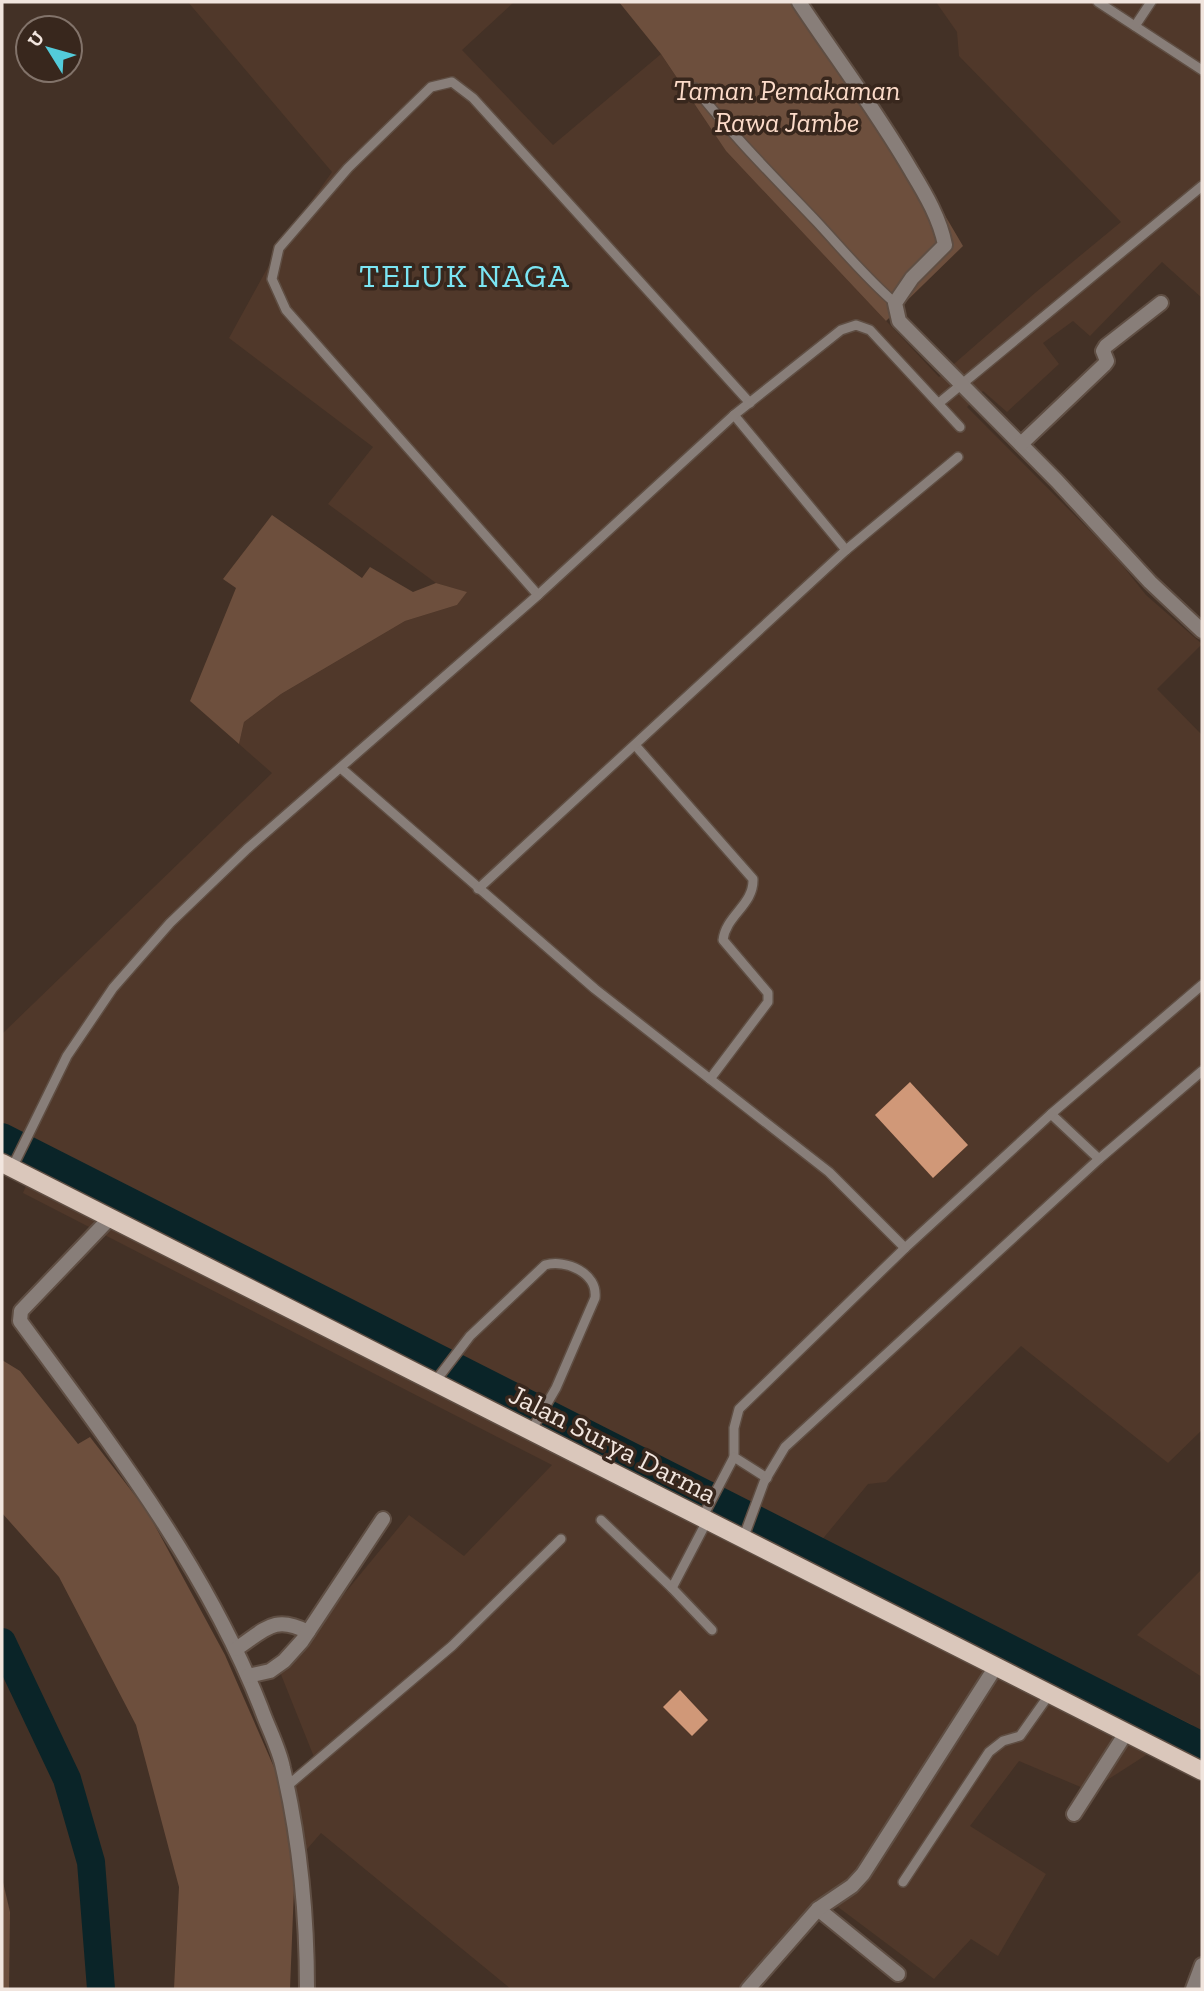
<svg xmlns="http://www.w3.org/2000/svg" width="1204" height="1991" viewBox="0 0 1204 1991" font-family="'Zilla Slab',serif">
<rect width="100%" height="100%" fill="#433126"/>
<g fill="#50382a">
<polygon points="188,2 514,2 462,50 553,145 661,54 726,151 939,377 1035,293 1121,222 959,56 957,32 936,2 1202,2 1202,298 1162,262 1090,336 1073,321 1043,343 1059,364 1007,412 983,391 967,407 1115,556 1146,595 1202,644 1157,689 1202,735 1202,1430 1168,1463 1021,1346 886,1482 868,1484 821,1541 1193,1725 1090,1791 1019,1761 970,1826 1046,1874 998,1956 971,1939 934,1979 838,1907 789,1930 738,1989 511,1989 321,1833 295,1863 280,1781 318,1767 280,1672 409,1515 464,1556 552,1465 23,1193 41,1150 2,1129 2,1034 272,773 239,744 244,722 281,694 405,621 457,605 466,592 436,583 328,504 373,447 229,338 280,245 332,172"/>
<polygon points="1202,1569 1202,1677 1137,1635"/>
</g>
<g fill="#6d4f3d">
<polygon points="619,2 805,2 887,117 963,246 886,321 726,151 661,54"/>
<polygon points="272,515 362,578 370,567 413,592 436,583 467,592 457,605 405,621 281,694 244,722 239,744 190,701 236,588 223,579"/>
<polygon points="2,1360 20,1371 78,1444 90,1437 147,1511 225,1655 280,1781 295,1863 290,1989 174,1989 179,1887 136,1725 59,1577 2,1513"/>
<polygon points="2,1878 10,1912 9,1989 2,1989"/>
</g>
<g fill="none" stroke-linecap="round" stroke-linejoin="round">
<g stroke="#0a2428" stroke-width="28">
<polyline points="2,1137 1202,1746"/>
<polyline points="2,1642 67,1779 91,1862 101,1989"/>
</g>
</g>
<g fill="#d09878">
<polygon points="910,1082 968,1145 933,1178 875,1115"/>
<polygon points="680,1690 708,1720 692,1736 663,1707"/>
</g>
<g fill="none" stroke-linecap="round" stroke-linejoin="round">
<g stroke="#5f4e43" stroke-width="12">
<g id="lane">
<polyline points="1098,2 1202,70"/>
<polyline points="1135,26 1151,2"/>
<path d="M695 88C733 136 775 178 817 222 843 250 866 278 895 303"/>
<polyline points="939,403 1202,186"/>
<polyline points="734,415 846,550"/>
<polyline points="538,595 286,310 272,279 279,248 348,168 431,87 452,82 473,98 750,403"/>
<path d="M635 745 753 879C754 905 726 915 723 940L768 993V1002L710 1079"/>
<polyline points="342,769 595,989 829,1172 905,1248"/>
<polyline points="478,889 846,550 958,457"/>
<polyline points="1051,1114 1099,1159"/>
<polyline points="12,1168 67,1056 113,988 170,923 247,849 538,595 734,415 841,330 856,325 870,330 960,427"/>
<path d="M434 1383 470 1336 545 1265C566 1259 598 1273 595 1298L556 1388 531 1431"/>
<polyline points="767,1478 734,1457 734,1428 739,1409 905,1248 1051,1114 1202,985"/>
<polyline points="702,1518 734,1457"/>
<polyline points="601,1520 672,1588 707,1521"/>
<polyline points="743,1539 764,1482 785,1447 1099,1159 1202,1071"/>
<polyline points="672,1588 712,1630"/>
<polyline points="286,1787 452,1646 561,1539"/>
<polyline points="903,1882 989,1752 1003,1741 1020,1736 1049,1695"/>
</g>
</g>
<g stroke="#5f4e43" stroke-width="18">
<g id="street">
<path d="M799 2C837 59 878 113 912 172 926 195 940 219 945 245L912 278 895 303 899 321 1057 481 1150 582 1202 631"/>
<polyline points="1021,444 1104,365 1107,361 1103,351 1106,346 1161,303"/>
<path d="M110 1218 21 1311 20 1321C109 1442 206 1567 261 1708 268 1728 279 1748 283 1768 300 1841 307 1915 307 1989"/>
<path d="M236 1649C265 1630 274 1614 308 1632"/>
<polyline points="248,1676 270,1671 284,1661 302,1641 383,1519"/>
<polyline points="1074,1814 1126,1733"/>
<polyline points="818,1909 898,1974"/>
<polyline points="748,1989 818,1909 852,1886 863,1874 995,1668"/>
<polyline points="1193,1989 1202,1965"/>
</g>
</g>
<g stroke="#5f4e43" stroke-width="21">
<polyline id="primary" points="2,1163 1202,1771"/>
</g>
<use href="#lane" stroke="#887e79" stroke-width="9"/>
<use href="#street" stroke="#887e79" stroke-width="14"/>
<use href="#primary" stroke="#dac7bb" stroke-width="18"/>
</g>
<g text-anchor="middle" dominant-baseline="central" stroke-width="7" stroke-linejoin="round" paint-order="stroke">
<g font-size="28" font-style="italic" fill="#fcdbc9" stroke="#38271d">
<text x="787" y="90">Taman Pemakaman<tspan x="787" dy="32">Rawa Jambe</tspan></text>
</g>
<g font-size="28" fill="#f1e5de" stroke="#38271d">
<text transform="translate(613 1444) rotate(27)">Jalan Surya Darma</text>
</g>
<g font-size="32" letter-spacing="2" fill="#7be5f3" stroke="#38271d">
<text x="465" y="276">TELUK NAGA</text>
</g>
</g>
<rect width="1204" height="1991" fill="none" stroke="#f1e5de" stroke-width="7"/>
<g transform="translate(49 49) rotate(307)"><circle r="33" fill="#38271d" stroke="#82736a" stroke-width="2"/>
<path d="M0-5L12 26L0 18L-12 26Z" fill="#53cbda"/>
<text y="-10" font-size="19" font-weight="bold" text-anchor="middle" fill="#f1e5de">U</text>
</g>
</svg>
